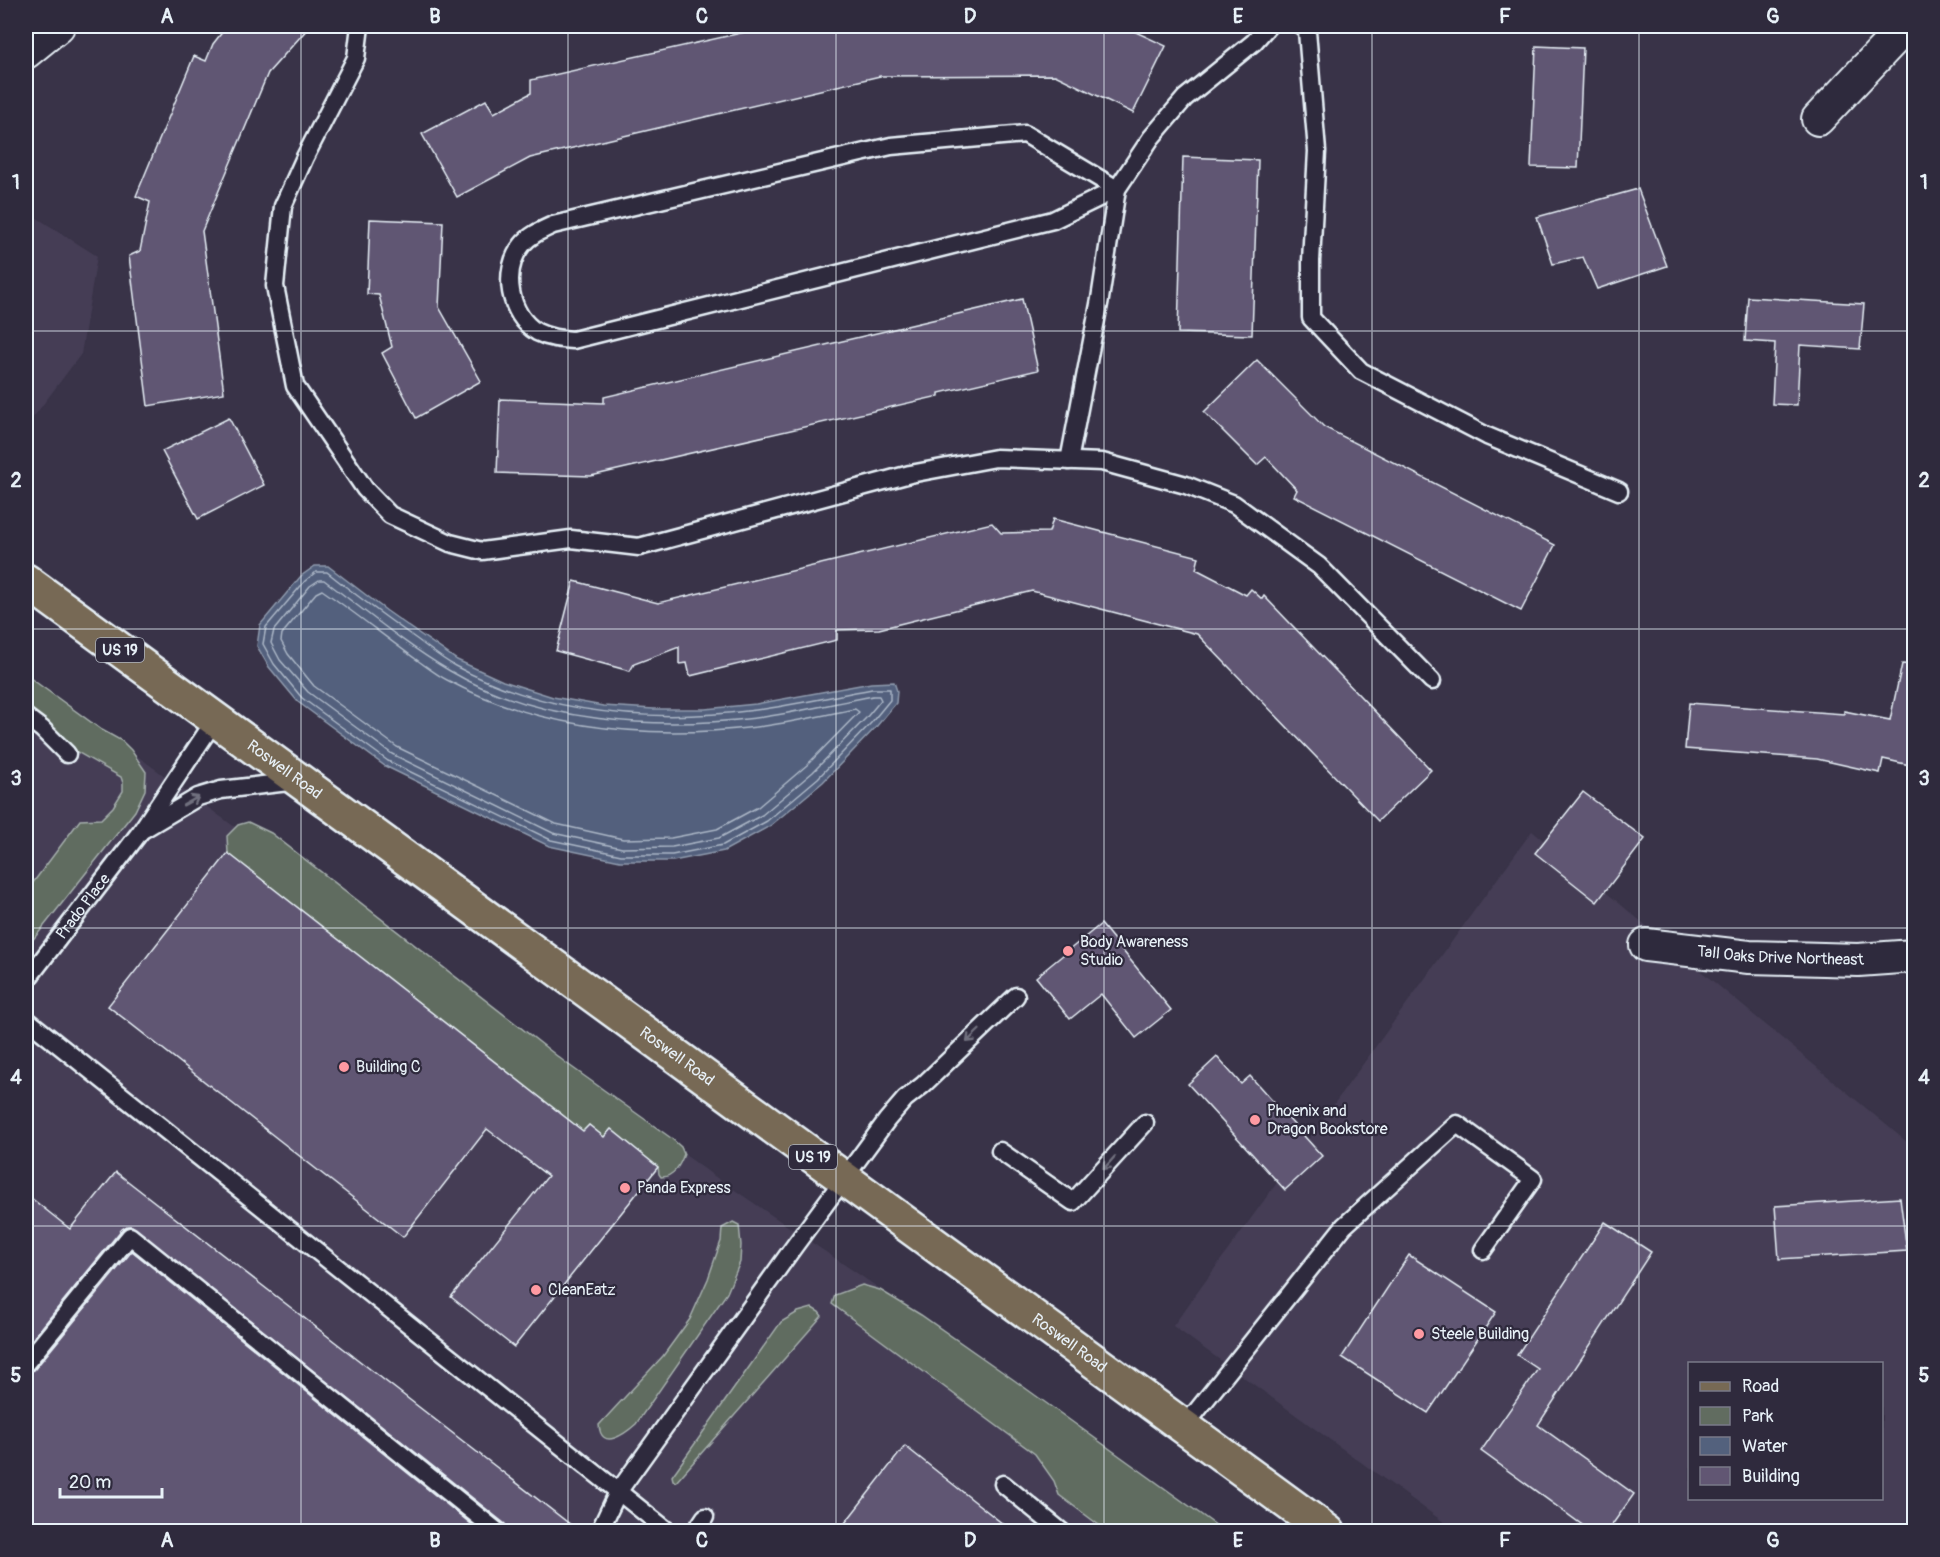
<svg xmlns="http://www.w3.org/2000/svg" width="1940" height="1557" viewBox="0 0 1940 1557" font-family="Pangolin,sans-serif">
<rect width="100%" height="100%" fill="#393348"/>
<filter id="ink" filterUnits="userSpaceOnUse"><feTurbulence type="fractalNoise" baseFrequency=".0167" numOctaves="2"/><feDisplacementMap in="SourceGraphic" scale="12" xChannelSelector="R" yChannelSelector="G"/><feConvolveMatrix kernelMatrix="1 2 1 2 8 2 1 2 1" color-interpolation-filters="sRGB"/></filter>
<g filter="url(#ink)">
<g fill="#453e55" fill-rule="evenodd">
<polygon points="26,211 97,256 81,354 26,427"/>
<polygon points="26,675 714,1176 1014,1380 1224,1531 26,1531"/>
<path d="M1532 831 1914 1148V1531H1456L1173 1326ZM1690 1364H1882V1498H1690Z"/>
</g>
<g fill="#616c60" stroke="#a4aeac" stroke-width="1.5">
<polygon points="26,675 102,730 122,741 131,750 146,772 145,790 135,811 40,931 30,943 26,945 26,892 80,820 101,819 113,807 123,791 123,783 121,777 77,752 26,711"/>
<path d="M248 822 271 833 566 1063 671 1138 681 1147 684 1154C680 1165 674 1177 661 1177L659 1174 658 1167 611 1129 604 1137 589 1125 584 1131 581 1130 228 853 227 836 238 825Z"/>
<path d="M733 1222 739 1225 741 1245 740 1262 727 1293 636 1424C626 1433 601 1452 599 1425L663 1356 690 1319 708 1279 721 1241 722 1228Z"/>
<polygon points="862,1285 880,1290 921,1315 1014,1380 1224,1531 1107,1531 1059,1495 1054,1481 1035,1454 832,1304 835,1295"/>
<polygon points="812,1308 819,1312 822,1316 676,1482 673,1480 672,1476 677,1469 781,1322 798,1312"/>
</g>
<polygon fill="#53617d" stroke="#8f9bae" stroke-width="1.5" points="315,566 328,566 387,611 457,660 503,681 553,697 603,706 654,709 705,709 756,704 871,683 894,682 897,691 896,703 876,727 823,782 770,826 724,851 673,861 620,861 549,846 385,766 298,702 269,667 257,646 260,625 301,576"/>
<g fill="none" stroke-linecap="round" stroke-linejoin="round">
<g stroke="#acb7c7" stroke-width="1.5">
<path d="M316 572H327C357 596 387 618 418 640 430 649 442 659 455 666 547 715 654 723 756 710 795 705 833 696 872 689H890V700L871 723 818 778 767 821 723 845 672 855H621L551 840 388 761 302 698 274 664 263 644 266 627 305 581Z"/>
<path d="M319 580H324C365 611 406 645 450 671 538 723 657 730 756 718 795 713 834 703 873 696H879L881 700 866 718 813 772 762 815 719 838 672 847 622 848 553 833 392 754 308 692 280 660 271 643 274 630 310 586Z"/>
<path d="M322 590C354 612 385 637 417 660 427 667 437 675 447 680 542 731 652 739 757 727 790 723 823 715 855 709L859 712 807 765 758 807 717 829 671 838 623 839 556 824 397 747 314 686 288 654 281 641 282 634 316 593Z"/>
</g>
</g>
<g fill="#615673" stroke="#e8f1f8" stroke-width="1.5">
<polygon points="227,26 310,26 268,73 202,231 224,393 148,406 129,256 140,251 150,202 136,196 194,56 206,61 213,44"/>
<polygon points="772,26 1123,26 1166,46 1133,113 1055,75 880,76 530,158 457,197 422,134 486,100 494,113 531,93 531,80"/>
<polygon points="1536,46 1583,48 1578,168 1531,167"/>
<polygon points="1183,157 1258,160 1252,335 1178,333"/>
<polygon points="1638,189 1667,266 1597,289 1583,257 1553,264 1537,217"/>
<polygon points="370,219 443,222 439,307 481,381 416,418 382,353 392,347 379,295 367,294"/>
<polygon points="1748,297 1864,304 1860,349 1800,345 1797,405 1772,404 1775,343 1745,341"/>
<polygon points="1022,299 1038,370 939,393 939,396 591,476 497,473 500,399 604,403 604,397"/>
<polygon points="1257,360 1324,427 1555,545 1521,611 1294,496 1297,490 1266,457 1257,465 1204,412"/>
<polygon points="229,418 264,485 198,519 162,451"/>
<polygon points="1053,519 1199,557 1196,569 1246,595 1251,589 1262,599 1264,596 1431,770 1378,821 1197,634 1032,591 879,629 837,630 837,640 690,676 687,663 679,664 679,647 634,664 630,671 556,651 574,581 658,603 992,523 1001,533 1049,532"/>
<polygon points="1902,664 1914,665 1914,766 1883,759 1880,773 1817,759 1685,749 1689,703 1844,714 1844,711 1890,720"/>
<polygon points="1583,792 1645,839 1597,902 1535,853"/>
<polygon points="228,853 583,1131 589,1125 604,1137 611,1129 658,1167 514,1347 451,1297 548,1176 487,1129 403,1237 108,1006"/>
<polygon points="1101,924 1171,1010 1136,1038 1101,994 1070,1019 1036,977"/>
<polygon points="1217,1057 1241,1084 1250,1076 1322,1156 1285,1190 1188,1084"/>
<polygon points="116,1172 580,1532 508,1532 505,1524 132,1226 127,1226 122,1229 26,1347 26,1194 70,1229"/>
<polygon points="1900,1198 1907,1251 1779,1259 1775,1206"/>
<polygon points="1605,1222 1651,1252 1538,1425 1634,1494 1607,1532 1592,1532 1481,1451 1538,1369 1517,1355"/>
<polygon points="132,1251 481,1532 26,1532 26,1373 34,1370"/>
<polygon points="1409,1255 1496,1312 1428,1413 1342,1357"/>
<polygon points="905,1446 1013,1532 838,1532"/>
</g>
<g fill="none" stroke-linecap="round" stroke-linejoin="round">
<g stroke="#e8f1f8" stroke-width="21">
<g id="lane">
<polyline points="360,26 356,58 305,157 283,206 275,286 295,386 365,489 390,515 450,543 482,551 571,539 639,547 910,474 996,458 1102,462 1186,485 1234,504 1319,566 1432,681"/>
<polyline points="1302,26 1307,31 1317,151 1311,261 1311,318 1361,371 1487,436 1619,491"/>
<path d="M1025 134 1117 189 1053 220 573 340C560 339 549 338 537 332 509 315 501 271 522 245 530 235 542 230 553 225L891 146Z"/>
<polyline points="1069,461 1100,299 1117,189 1151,138 1185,98 1254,42 1268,26"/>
<polyline points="26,717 42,729 67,754"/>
<polyline points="144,829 198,797 221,790 297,781"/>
<path id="s1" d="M26 981 141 831 215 720"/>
<polyline points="26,1019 669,1532"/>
<polyline points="1000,1151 1073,1202 1145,1123"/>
<polyline points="26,1363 130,1236 498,1532"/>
<polyline points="1184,1427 1344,1226 1457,1124 1533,1179 1483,1250"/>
<polyline points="1003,1484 1062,1532"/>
<polyline points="599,1532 618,1492 793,1248 887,1120 905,1099 923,1085 1016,996"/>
<polyline points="695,1532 705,1517"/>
</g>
</g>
<g stroke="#e8f1f8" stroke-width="36">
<g id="street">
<polyline points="26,52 58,26"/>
<polyline points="1818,119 1906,26"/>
<path id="s2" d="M1646 945 1749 957 1858 960 1914 956"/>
</g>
</g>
<g stroke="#e8f1f8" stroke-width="38">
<g id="primary">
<path id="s3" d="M26 581 1328 1532"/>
</g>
</g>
<use href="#lane" stroke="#2f2a3d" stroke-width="16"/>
<use href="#street" stroke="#2f2a3d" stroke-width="32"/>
<use href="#primary" stroke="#776954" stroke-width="33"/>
</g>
<defs><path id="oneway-shaft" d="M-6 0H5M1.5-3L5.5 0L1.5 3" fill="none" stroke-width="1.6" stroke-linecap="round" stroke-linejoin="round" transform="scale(1.5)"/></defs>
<g stroke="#70707e">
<use href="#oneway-shaft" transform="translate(191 801) rotate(-29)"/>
<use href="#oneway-shaft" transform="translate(973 1036) rotate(136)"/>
<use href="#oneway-shaft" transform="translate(1109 1163) rotate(132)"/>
</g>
</g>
<path fill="none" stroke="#e8f1f8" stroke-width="1.5" stroke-opacity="0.55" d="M301 26V1532M568 26V1532M836 26V1532M1104 26V1532M1372 26V1532M1639 26V1532M26 331H1914M26 629H1914M26 928H1914M26 1226H1914"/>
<g fill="#ff9aa2" stroke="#2f2a3d" stroke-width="2">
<circle cx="1068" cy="951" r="6"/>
<circle cx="344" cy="1067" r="6"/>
<circle cx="1255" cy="1120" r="6"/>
<circle cx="625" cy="1188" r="6"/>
<circle cx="536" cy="1290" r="6"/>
<circle cx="1419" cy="1334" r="6"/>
</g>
<g text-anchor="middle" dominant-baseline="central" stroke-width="4.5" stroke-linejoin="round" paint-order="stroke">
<g fill="#2f2a3d" stroke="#b0b5c0" stroke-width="1.5">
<rect x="96" y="638" width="48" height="24" rx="4.5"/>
<rect x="789" y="1145" width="48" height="24" rx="4.5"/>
</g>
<g font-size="15" font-weight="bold" fill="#e8f1f8">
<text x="120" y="650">US 19</text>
<text x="813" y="1157">US 19</text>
</g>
<g font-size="16" fill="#e8f1f8" stroke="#2f2a3d">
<text stroke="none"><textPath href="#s3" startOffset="320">Roswell Road</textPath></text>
<text stroke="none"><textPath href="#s1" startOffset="94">Prado Place</textPath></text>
<text stroke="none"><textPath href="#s2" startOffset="135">Tall Oaks Drive Northeast</textPath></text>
<text stroke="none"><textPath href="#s3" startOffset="806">Roswell Road</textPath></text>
<text stroke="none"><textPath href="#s3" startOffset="1292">Roswell Road</textPath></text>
</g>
<g font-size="16" fill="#e8f1f8" stroke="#2f2a3d" text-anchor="start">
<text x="1080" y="942">Body Awareness<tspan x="1080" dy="18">Studio</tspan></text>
<text x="356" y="1067">Building C</text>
<text x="1267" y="1111">Phoenix and<tspan x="1267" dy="18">Dragon Bookstore</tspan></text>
<text x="637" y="1188">Panda Express</text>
<text x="548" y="1290">CleanEatz</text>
<text x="1431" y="1334">Steele Building</text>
</g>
</g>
<rect width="1940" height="1557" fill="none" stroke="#2f2a3d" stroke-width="66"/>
<rect x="1688" y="1362" width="195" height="138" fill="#2f2a3d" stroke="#797a88" stroke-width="1.5"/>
<rect x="1700" y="1382" width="30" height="9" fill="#776954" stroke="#797a88" stroke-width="1.5"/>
<text x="1742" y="1392" font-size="18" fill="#e8f1f8">Road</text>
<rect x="1700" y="1407" width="30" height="18" fill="#616c60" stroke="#797a88" stroke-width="1.5"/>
<text x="1742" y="1422" font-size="18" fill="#e8f1f8">Park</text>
<rect x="1700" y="1437" width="30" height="18" fill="#53617d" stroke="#797a88" stroke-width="1.5"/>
<text x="1742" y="1452" font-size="18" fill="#e8f1f8">Water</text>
<rect x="1700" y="1467" width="30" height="18" fill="#615673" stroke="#797a88" stroke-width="1.5"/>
<text x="1742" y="1482" font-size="18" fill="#e8f1f8">Building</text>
<path d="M60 1488v9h102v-9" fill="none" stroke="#e8f1f8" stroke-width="3"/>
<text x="69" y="1488" font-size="18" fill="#e8f1f8" stroke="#2f2a3d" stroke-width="4.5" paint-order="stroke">20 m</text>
<rect x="33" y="33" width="1874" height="1491" fill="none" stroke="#e8f1f8" stroke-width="2"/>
<g font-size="20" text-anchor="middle" font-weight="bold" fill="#e8f1f8">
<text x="167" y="23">A</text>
<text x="435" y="23">B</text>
<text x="702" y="23">C</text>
<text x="970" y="23">D</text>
<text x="1238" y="23">E</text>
<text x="1505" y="23">F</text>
<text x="1773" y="23">G</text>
<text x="16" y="189">1</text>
<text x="1924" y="189">1</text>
<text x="16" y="487">2</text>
<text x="1924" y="487">2</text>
<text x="16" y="785">3</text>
<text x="1924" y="785">3</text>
<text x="16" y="1084">4</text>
<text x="1924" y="1084">4</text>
<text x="16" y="1382">5</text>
<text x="1924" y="1382">5</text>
<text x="167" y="1547">A</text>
<text x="435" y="1547">B</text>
<text x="702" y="1547">C</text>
<text x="970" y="1547">D</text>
<text x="1238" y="1547">E</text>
<text x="1505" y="1547">F</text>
<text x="1773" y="1547">G</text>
</g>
</svg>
